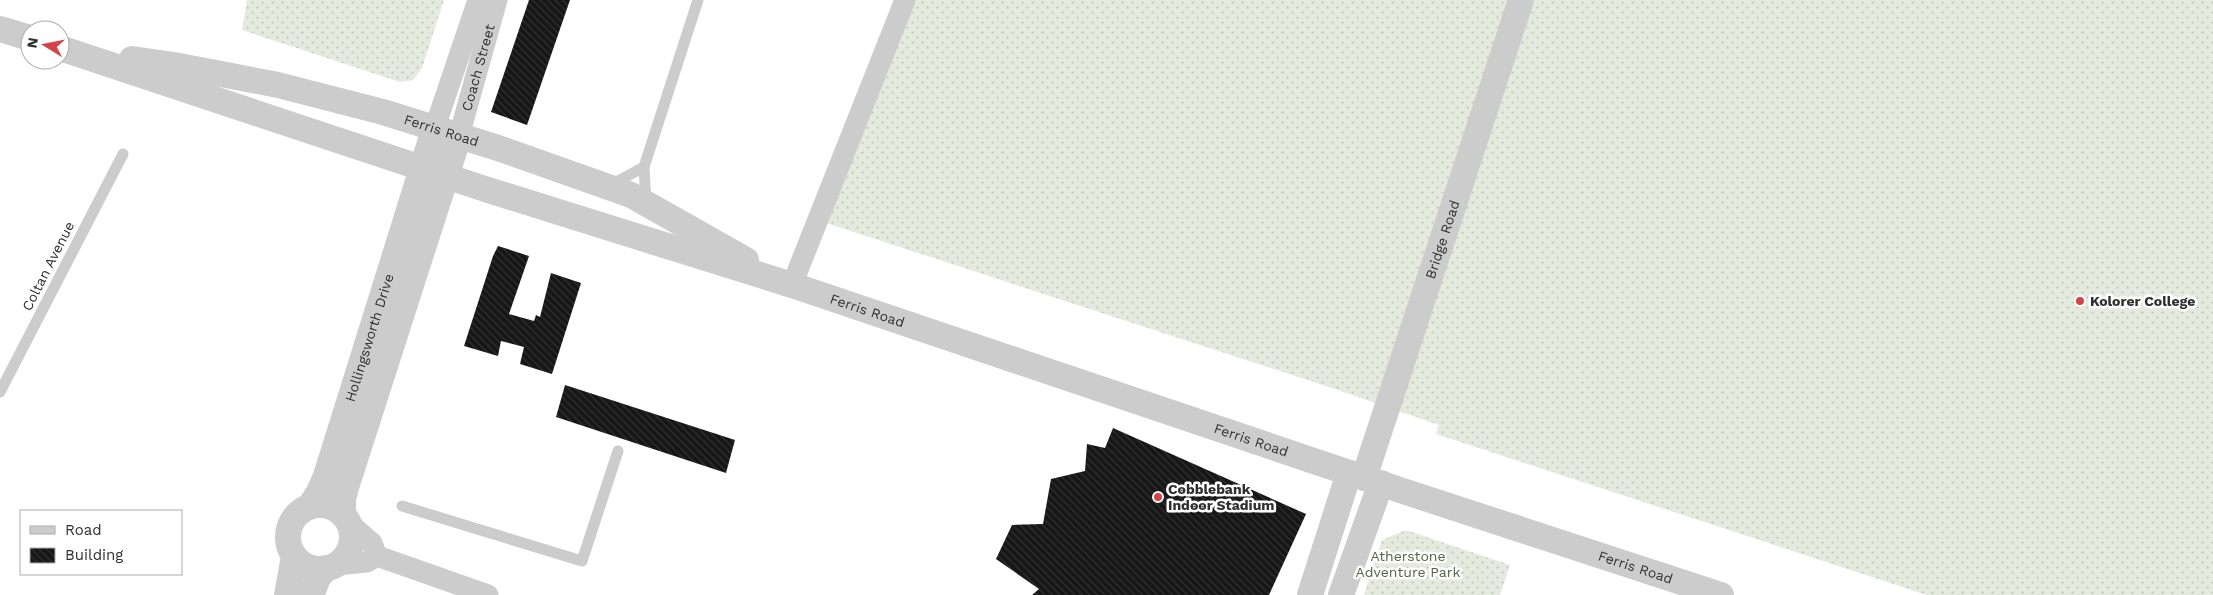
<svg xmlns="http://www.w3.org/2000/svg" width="2213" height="595" viewBox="0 0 2213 595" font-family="'Work Sans',sans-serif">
<defs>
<pattern id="grass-dots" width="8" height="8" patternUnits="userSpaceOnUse" patternTransform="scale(1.25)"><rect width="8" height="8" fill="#e4eade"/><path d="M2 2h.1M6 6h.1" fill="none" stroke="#c4c9bf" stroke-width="1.8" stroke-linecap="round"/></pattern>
<pattern id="building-back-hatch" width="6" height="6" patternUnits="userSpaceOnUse" patternTransform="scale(1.25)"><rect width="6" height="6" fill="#161616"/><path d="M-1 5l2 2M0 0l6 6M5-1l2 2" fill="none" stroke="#303030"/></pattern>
</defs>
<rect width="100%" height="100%" fill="#fff"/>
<g fill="url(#grass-dots)">
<polygon points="247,0 444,0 422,68 413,80 400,82 242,30"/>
<polygon points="910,0 2213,0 2213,595 1927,595 1436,434 1439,425 1329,387 823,222"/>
<polygon points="1406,530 1510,565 1500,595 1364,595 1382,540"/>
</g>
<g fill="url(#building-back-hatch)">
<polygon points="529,0 570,0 527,125 491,112"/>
<polygon points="498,246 529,256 509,314 534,321 536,315 540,317 551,273 581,283 552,374 520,364 524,347 501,341 498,356 464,346 493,256"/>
<polygon points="565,385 735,440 726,473 556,417"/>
<polygon points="1113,428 1306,514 1269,595 1032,595 1039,589 996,559 1012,525 1043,524 1051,479 1085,471 1087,444 1105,448"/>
</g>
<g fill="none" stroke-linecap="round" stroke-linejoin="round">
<g stroke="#ccc" stroke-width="11">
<polyline points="609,186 644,167"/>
<polyline points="646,202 644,167 698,0"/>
<polyline points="0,392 123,154"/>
<polyline points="402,506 582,561 618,451"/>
</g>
<g stroke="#ccc" stroke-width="21">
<polyline points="435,127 478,0"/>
<path id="s1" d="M459 136 497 0"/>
<polyline points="792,285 905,0"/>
<polyline points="349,523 372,543 377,556"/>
<polyline points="336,565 367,562 377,556 488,595"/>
</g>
<g stroke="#ccc" stroke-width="26">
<polyline points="0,29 30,38"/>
<path id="s2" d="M60 48 485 189 792 285 1403 491 1721 595"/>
<path id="s3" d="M132 59 174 65 278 85 383 112 498 148 631 195 746 260"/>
<path id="s4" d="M1364 478 1521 0"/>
<circle cx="320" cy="537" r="32"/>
<path id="s5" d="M310 506 319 492 326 476 435 127"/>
<polyline points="343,515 343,499 347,484 459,136"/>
<polyline points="287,595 294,556"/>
<polyline points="311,595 318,578 326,568"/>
<polyline points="1310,595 1349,473"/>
<polyline points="1341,595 1381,483"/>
</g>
</g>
<g fill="#d34347" stroke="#fff" stroke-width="2">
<circle cx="2080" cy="301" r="5"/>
<circle cx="1158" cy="497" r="5"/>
</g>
<g text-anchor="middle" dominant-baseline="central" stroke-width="5" stroke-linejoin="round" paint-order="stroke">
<g font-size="14" fill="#2f2f2f" stroke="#fff">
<text stroke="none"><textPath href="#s1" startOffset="71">Coach Street</textPath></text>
<text stroke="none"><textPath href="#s3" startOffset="318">Ferris Road</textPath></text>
<text stroke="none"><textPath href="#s4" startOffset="251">Bridge Road</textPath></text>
<text transform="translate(48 266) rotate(-63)">Coltan Avenue</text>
<text stroke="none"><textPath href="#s2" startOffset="849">Ferris Road</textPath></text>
<text stroke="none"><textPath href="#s5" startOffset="179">Hollingsworth Drive</textPath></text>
<text stroke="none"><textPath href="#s2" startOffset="1254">Ferris Road</textPath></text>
<text stroke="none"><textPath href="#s2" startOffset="1659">Ferris Road</textPath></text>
</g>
<g font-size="14" font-weight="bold" fill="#2f2f2f" stroke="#fff" text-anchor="start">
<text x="2090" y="301">Kolorer College</text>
<text x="1168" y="489">Cobblebank<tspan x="1168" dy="16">Indoor Stadium</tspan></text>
</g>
<g font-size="14" fill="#506641" stroke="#fff">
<text x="1408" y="556">Atherstone<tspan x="1408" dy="16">Adventure Park</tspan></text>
</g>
</g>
<rect x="20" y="510" width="162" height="65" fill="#ffffff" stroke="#acacac"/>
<rect x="30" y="526" width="25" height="8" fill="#cccccc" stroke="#acacac"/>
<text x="65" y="535" font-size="15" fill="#2f2f2f">Road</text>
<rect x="30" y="548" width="25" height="15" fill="url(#building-back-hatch)" stroke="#acacac"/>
<text x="65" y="560" font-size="15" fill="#2f2f2f">Building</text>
<g transform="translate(45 45) rotate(280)"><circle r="24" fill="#ffffff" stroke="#acacac"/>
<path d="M0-4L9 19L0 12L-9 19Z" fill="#d34347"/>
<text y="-8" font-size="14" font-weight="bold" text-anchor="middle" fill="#2f2f2f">N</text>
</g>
</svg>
